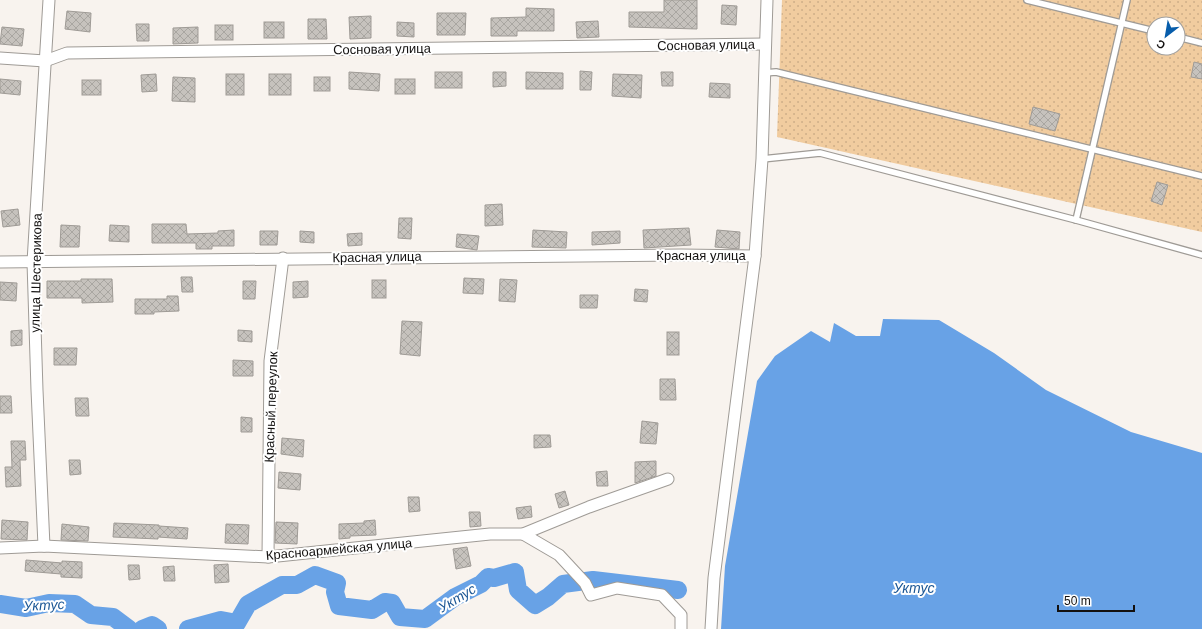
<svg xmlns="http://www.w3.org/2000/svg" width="1202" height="629" viewBox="0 0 1202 629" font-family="Helvetica,sans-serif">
<defs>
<pattern id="park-dots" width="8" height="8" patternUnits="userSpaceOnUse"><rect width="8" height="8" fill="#f1cc9f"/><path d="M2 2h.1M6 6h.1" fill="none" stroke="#ceae88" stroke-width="1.8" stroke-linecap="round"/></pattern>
<pattern id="building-cross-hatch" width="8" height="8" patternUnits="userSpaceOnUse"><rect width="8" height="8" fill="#c6c2bd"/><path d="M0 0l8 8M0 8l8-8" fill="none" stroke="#a9a6a1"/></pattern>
</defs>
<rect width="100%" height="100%" fill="#f8f3ee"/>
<path fill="url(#park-dots)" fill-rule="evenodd" d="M782 0H1202V232L777 137ZM1154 24H1178V48H1154Z"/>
<polygon fill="#68a2e6" points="883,319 939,320 994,353 1046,390 1131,432 1202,453 1202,629 721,629 725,566 757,381 775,356 811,331 830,342 834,323 856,336 880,336"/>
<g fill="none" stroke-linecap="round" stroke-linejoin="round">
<g stroke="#68a2e6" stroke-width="18">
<polyline points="0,604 26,608 49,603 75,604 91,615 113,617 129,629"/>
<polyline points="142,629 152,625 158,629"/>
<polyline points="188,629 221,620 237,623 248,604 282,585 297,585 315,575 337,583 335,592 339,606 372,610 385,602 392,603 400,617 425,619 455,597 481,584 488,577 494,578 515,572 518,590 535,605 548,597 563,584 593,580 678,590"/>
</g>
</g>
<g fill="url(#building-cross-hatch)" stroke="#9f9b96">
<polygon points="664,0 697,0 697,29 629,27 629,12 664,12"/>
<polygon points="722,5 737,6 736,25 721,24"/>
<polygon points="526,8 554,9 554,31 517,31 517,36 491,36 491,18 526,17"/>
<polygon points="67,11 91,13 90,32 65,29"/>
<polygon points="437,13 466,13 465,35 437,35"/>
<polygon points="371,16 371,38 350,39 349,17"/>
<polygon points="308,19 326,19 327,39 308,39"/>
<polygon points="598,21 599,37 577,38 576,22"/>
<rect x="264" y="22" width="20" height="16"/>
<polygon points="397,22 414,23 414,37 397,36"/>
<polygon points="136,24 149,24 149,41 137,41"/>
<rect x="215" y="25" width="18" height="15"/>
<polygon points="2,27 24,29 22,46 0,44"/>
<polygon points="198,27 198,43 173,44 173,28"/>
<polygon points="1194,62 1202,64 1202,79 1191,77"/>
<polygon points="580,71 592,72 591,90 580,90"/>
<polygon points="349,72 380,74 379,91 349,89"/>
<rect x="435" y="72" width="27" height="16"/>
<polygon points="493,72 506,72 506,86 493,87"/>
<polygon points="526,72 563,73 563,89 526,89"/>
<polygon points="661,72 673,72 673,86 662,86"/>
<polygon points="156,74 157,91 142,92 141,75"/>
<rect x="226" y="74" width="18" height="21"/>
<rect x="269" y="74" width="22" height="21"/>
<polygon points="613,74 642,75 641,98 612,96"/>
<polygon points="173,77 195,78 195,102 172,101"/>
<rect x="314" y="77" width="16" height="14"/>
<polygon points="0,79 21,81 20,95 0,93"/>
<rect x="395" y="79" width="20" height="15"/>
<rect x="82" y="80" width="19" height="15"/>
<polygon points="710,83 730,84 730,98 709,97"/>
<polygon points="1033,107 1060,114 1055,131 1029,124"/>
<polygon points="1157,182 1168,185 1162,205 1151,201"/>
<polygon points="502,204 503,225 485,226 485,205"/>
<polygon points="18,209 20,225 3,227 1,211"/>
<polygon points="399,218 412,218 411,239 398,238"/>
<polygon points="152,224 186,224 187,234 218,233 218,231 234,230 234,246 212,246 212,249 196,249 196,243 152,243"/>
<polygon points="61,225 80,226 79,247 60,247"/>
<polygon points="110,225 129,226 129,242 109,241"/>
<polygon points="689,228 691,245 644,248 643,230"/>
<polygon points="533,230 567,232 566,248 532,247"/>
<polygon points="717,230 740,232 739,249 715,247"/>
<polygon points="260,231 278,231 277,245 260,245"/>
<polygon points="300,231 314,232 314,243 300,242"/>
<polygon points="620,231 620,243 592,245 592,232"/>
<polygon points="362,233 362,245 348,246 347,234"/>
<polygon points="457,234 479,236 477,250 456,247"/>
<polygon points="181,277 192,277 193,292 182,292"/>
<polygon points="464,278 484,279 483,294 463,293"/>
<polygon points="81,279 112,279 113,302 82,303 82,298 47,298 47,281 81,281"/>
<polygon points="500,279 517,280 515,302 499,301"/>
<rect x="372" y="280" width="14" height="18"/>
<polygon points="243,281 256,281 255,299 243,299"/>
<polygon points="308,281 308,297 293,298 293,282"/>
<polygon points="0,282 17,283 16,301 0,300"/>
<polygon points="635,289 648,290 647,302 634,301"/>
<polygon points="580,295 598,295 597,308 580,308"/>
<polygon points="167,296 178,296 179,311 154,312 154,314 135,314 135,299 167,299"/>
<polygon points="402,321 422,322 420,356 400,354"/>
<polygon points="22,330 22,345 11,346 11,331"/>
<polygon points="238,330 252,331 252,342 238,341"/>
<rect x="667" y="332" width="12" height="23"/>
<polygon points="54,348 77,348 76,365 54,365"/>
<polygon points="233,360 253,361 253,376 233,376"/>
<polygon points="660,379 675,379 676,400 660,400"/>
<polygon points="0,396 11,396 12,413 0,413"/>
<polygon points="75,398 88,398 89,416 76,416"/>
<polygon points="241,417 252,418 252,432 241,432"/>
<polygon points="642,421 658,423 656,444 640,443"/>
<polygon points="534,435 550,435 551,447 534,448"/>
<polygon points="282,438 304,440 303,457 281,454"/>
<polygon points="11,441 25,441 26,460 20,460 21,486 6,487 5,467 12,467"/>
<polygon points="69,460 80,460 81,474 70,475"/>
<polygon points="656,461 656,476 635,483 635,462"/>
<polygon points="607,471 608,486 597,486 596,472"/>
<polygon points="279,472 301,474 300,490 278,488"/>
<polygon points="565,491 569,505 559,508 555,494"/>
<polygon points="408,497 419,497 420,511 409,512"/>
<polygon points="531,506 532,517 518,519 516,508"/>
<polygon points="469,512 480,512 481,526 470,527"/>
<polygon points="2,520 28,522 27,540 1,539"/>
<polygon points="375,520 376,535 350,536 350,538 339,539 339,524 364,523 364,521"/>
<polygon points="276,522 298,523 297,544 275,543"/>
<polygon points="114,523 159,525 159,526 188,528 187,539 158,537 158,539 113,537"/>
<polygon points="62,524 89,527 88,541 61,540"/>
<polygon points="226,524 249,525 248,544 225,543"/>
<polygon points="467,547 471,566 456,569 453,549"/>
<polygon points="26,560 62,563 62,561 82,562 82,578 61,577 61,574 25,571"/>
<polygon points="228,564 229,582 215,583 214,565"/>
<polygon points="128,565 139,565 140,579 129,580"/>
<polygon points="174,566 175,581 164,581 163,567"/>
</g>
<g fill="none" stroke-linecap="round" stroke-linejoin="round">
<g stroke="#9f9b96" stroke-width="8">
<g id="lane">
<polyline points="1027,0 1154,31"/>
<polyline points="1178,37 1202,43"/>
<path d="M764 73 776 72C919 106 1060 142 1202 176"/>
<polyline points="762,159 820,153 1076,220 1202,255"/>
<polyline points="1076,220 1127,0"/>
</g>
</g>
<g stroke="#9f9b96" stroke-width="13">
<g id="street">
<polyline points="0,58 45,61 67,53 765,44"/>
<polyline points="0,262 681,255 755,256"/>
<polyline points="523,534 559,555 585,583 591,595 617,588 662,595 681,615 681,629"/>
<polyline points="44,546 37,390 33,262 49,0"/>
<polyline points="0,548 44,546 268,557 490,534 523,534 589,507 668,479"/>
<polyline points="268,557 270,361 283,258"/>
<polyline points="711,629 714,578 755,256 762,159 767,0"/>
</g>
</g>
<use href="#lane" stroke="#fff" stroke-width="5.5"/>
<use href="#street" stroke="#fff" stroke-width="11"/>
</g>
<g text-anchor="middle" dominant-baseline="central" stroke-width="4" stroke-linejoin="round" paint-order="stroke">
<g font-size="13" fill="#131110" stroke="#fff">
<text transform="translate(706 45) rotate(-1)">Сосновая улица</text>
<text transform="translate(382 49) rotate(-1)">Сосновая улица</text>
<text x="701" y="255">Красная улица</text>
<text transform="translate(377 257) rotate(-1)">Красная улица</text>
<text transform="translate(36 273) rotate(-89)">улица Шестерикова</text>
<text transform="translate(271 407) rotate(-88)">Красный переулок</text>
<text transform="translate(339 549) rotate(-5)">Красноармейская улица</text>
</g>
<g font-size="14" font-style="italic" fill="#1c5795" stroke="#fff">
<text x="914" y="588">Уктус</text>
<text transform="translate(457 598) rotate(-31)">Уктус</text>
<text transform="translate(44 605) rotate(-3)">Уктус</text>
</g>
</g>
<g transform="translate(1166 36) rotate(211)"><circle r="19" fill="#ffffff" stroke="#a1a09f"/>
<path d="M0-3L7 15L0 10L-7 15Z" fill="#075dab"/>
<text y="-6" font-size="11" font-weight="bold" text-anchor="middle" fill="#131110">С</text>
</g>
<path d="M1058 605v6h76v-6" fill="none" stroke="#131110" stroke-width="2"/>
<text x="1064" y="605" font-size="12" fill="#131110" stroke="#ffffff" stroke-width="3" paint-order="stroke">50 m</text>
</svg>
